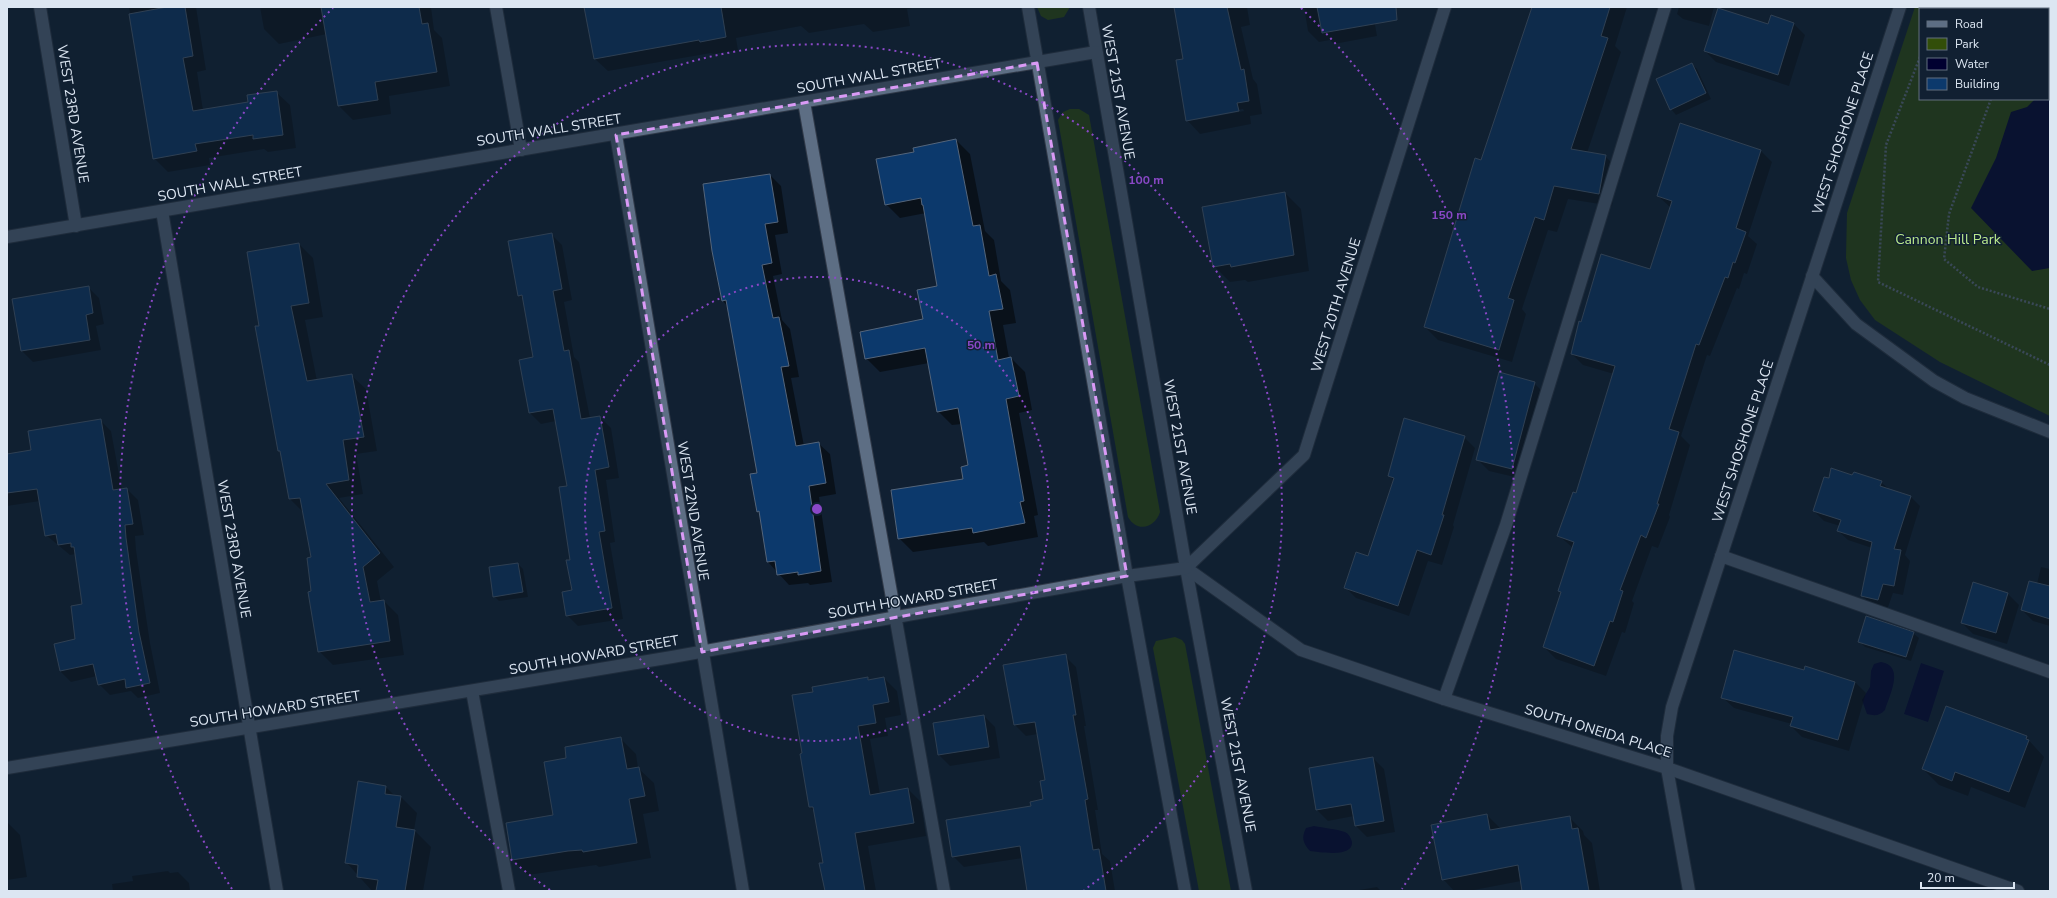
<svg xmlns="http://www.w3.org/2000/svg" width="2057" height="898" viewBox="0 0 2057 898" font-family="'Nunito Sans',sans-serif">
<rect width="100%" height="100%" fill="#112032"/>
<g fill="#324e09" fill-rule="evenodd">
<polygon points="1037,7 1070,7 1064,17 1048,20 1041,16"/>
<path d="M1915 7H2050V416L1940 362 1875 320 1860 300 1851 280 1846 258 1847 213ZM1920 9H2048V99H1920Z"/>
<path d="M1070 109H1079L1089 115 1160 512C1155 528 1137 533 1128 517L1058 120 1063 112Z"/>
<polygon points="1175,637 1182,640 1185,644 1231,891 1199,891 1153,648 1156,641"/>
</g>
<g fill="#000030">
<polygon points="2050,83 2050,268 2032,271 1971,208 1996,158 2011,112 2027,107 2035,99 2048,99 2048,86"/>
<path d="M1881 662C1905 666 1890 694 1885 710 1879 716 1875 716 1867 714L1862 700 1870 687 1871 671 1874 664Z"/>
<polygon points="1921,663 1944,671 1928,722 1904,714"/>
<path d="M1314 826C1324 828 1336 829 1345 832 1349 834 1351 838 1352 842 1353 858 1320 852 1310 851 1303 843 1301 838 1306 828Z"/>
</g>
<g fill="#0007" fill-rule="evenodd">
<polygon points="129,7 196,7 206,70 197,72 203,110 249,102 276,92 290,105 296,148 268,152 264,149 209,158 210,165 168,172 154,158"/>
<polygon points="260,7 431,7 434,30 442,38 450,86 389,96 391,114 353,120 339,106 327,34 279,44 264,29"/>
<polygon points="585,7 918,7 907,9 910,26 873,32 864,24 809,33 801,26 736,38 738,50 713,54 711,53 608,71 595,59"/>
<path d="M1175 7H1247L1250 25 1241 27 1253 79 1257 84 1262 114 1250 116 1251 124 1200 134 1187 120 1185 60ZM1243 109 1244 111 1196 120V118Z"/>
<polygon points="1304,7 1372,7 1377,36 1334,44 1330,40 1319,42 1308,31"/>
<polygon points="1533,7 1627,7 1615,46 1621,52 1587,153 1605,156 1618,169 1612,206 1568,199 1557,232 1548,230 1522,309 1526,314 1512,362 1438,340 1425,327"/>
<polygon points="1679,7 1714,7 1709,26 1683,19 1677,14"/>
<polygon points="1772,17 1794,24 1805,35 1789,86 1716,62 1705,51 1769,26"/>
<polygon points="1692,64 1697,69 1711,99 1676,115 1671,109"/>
<polygon points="956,140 970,154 985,231 994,240 1001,281 1010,290 1016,323 1003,325 1009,358 1011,358 1025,372 1032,410 1019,413 1038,515 1034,516 1038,537 988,546 984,542 913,552 899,538 964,480 969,466 962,424 952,425 938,411 929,363 880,372 866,358 924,320 938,287 926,213 900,218 886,204 915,152"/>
<polygon points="1761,151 1772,162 1748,236 1757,244 1747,274 1744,273 1739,289 1737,288 1710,356 1707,355 1681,436 1690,445 1669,515 1670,517 1658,548 1652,546 1632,601 1634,603 1625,633 1622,632 1606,676 1556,659 1544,647 1561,593 1559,591 1573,548 1558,535 1577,494 1614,374 1583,365 1572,354 1582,323 1651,270 1671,208 1658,196"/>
<polygon points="770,175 781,186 788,233 775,235 782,274 773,276 782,320 790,329 799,377 791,378 804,446 818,443 830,454 836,494 819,497 832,582 810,585 808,583 789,585 768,562 761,514 758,511 758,474 728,307 723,301"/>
<polygon points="1285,193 1301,209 1309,271 1248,282 1245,280 1230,282 1214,266"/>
<polygon points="551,234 562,245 572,300 564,302 574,357 579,362 590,418 600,417 611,428 619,478 606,480 615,542 610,543 623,619 578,626 567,615 573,591 568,487 556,421 541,424 530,413 534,358 524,300 519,295"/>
<polygon points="299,244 313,258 323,317 305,320 317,381 351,375 366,389 377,451 356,454 363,494 339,498 394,567 377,581 381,602 384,601 398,615 404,655 333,665 319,651 313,592 312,558 304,513 290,499 282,453 279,451 260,326"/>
<polygon points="88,287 99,298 104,324 96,326 101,350 33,362 22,351 13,300"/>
<polygon points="1534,383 1545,394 1523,479 1489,471 1478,460"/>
<polygon points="100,420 111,431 122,490 127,489 138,500 144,535 135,536 136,550 150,643 160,693 138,698 131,691 110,695 99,684 97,676 71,682 60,671 77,640 83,605 76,554 70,555 46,535 40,501 7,506 7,455 33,451"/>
<polygon points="1464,437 1475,448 1453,525 1454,527 1442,565 1428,561 1409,616 1356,598 1345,587 1368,557 1394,481 1389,475"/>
<polygon points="1853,476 1881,482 1890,490 1910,496 1920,506 1905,555 1910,561 1903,595 1893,593 1887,610 1872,605 1862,596 1872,548 1848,540 1838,531 1840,526 1824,521 1814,511 1829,479"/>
<polygon points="518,564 523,569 528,597 499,601 494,596"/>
<polygon points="2041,567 2050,569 2050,626 2033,621 2022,610 2037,584"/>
<polygon points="1974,584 2008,594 2019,605 2007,644 1973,634 1962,623"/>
<polygon points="1913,633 1919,638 1911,661 1865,647 1860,642"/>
<polygon points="1065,656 1076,667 1086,726 1084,726 1098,810 1095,810 1102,854 1110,861 1115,891 1028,891 1023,858 964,867 953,856 1045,800 1046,781 1038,734 1026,736 1015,725"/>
<polygon points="1805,668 1855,682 1866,693 1849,751 1802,737 1791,726 1792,724 1734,708 1722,697 1804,671"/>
<polygon points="868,678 871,681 884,678 897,691 901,715 885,718 888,736 870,739 880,794 908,789 921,802 926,836 868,846 876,891 826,891 824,863 815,812 810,807 804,754 814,693"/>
<polygon points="984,716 995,727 1000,758 950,766 939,755 934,724"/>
<polygon points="2026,737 2044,757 2025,808 1971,787 1968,796 1939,785 1923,769"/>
<polygon points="621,739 636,754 638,768 654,783 659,811 643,814 651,858 599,867 596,865 528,875 513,860 554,816"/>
<polygon points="1373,758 1384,769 1395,832 1367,837 1356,826 1354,816 1328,821 1317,810 1310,769"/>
<polygon points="386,787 395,796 401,797 417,813 414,830 431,847 423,891 372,891 346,862"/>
<polygon points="1487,815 1501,829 1569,817 1583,831 1584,835 1592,843 1600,891 1523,891 1521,881 1469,891 1454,891 1443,879"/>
<polygon points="7,822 20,835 27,877 7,880"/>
<polygon points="168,871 170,873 178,872 189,883 190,891 113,891 112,884 133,881 132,876"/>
<polygon points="1377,887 1381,891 1353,891"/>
</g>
<g fill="#0c396c" stroke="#54657b">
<polygon points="167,7 185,7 193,56 183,58 193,111 248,102 247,95 277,91 283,135 253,139 253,135 195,144 197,151 153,159 129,14"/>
<polygon points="321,7 419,7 422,24 428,23 437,72 375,82 378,100 338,106"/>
<polygon points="584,7 721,7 726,37 700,42 699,40 594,59"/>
<polygon points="1174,7 1227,7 1241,70 1244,69 1249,101 1237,103 1239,111 1186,121 1176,60 1183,59"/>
<polygon points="1317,7 1396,7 1397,20 1322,33"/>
<polygon points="1532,7 1610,7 1601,36 1608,38 1571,149 1606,155 1599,194 1554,186 1544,220 1535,217 1508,298 1514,300 1499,350 1424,327 1475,158 1481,160"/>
<polygon points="1718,8 1768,24 1771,15 1794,23 1778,75 1704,51"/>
<polygon points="1692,63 1706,93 1670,110 1656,79"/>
<polygon points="1680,123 1761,150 1736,228 1746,232 1735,263 1733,262 1728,278 1725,277 1699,345 1696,344 1669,429 1679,432 1657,504 1659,504 1646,538 1641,535 1620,590 1623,591 1613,622 1610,621 1594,666 1543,647 1561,592 1558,591 1574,542 1557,536 1573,492 1576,493 1615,366 1571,354 1579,321 1581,322 1601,254 1650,269 1672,201 1657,196"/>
<polygon points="956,139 973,226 980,225 989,276 996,274 1003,309 989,311 998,360 1011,357 1019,396 1006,399 1024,501 1020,502 1025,523 973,533 972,528 898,539 891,490 963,479 961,467 968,465 958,408 937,412 925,348 865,359 860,332 923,319 917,290 937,286 923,205 922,205 921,198 885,205 876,159 914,152 913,148"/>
<polygon points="770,174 778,222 765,224 772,263 762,265 773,318 779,317 789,366 781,367 796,446 819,442 826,483 809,486 821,571 798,575 798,572 777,575 775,561 767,562 759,511 757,512 750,474 757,473 726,300 722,301 712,251 703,184"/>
<polygon points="1285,192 1294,255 1231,267 1230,264 1213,267 1202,207"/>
<polygon points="552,233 562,289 553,291 564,351 569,350 581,419 600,416 609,467 595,470 605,531 599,532 612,608 566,616 562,592 572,590 566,560 570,560 559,487 567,486 553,409 529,413 519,360 533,357 522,295 518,296 508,241"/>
<polygon points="299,243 309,303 291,306 307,381 352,374 364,437 343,440 349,480 326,484 380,553 363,567 370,602 384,600 390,641 318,652 308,592 311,591 307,558 311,557 300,498 289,499 280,451 278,451 255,326 259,326 247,252"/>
<polygon points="89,286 93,313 86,315 90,340 21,351 12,299"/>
<polygon points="1499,372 1535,382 1512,469 1476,460"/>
<polygon points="1404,418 1465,436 1442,515 1444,515 1431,555 1417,550 1398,606 1344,588 1356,552 1368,556 1394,478 1388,476"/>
<polygon points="101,419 113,490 127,488 133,524 125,525 126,538 139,632 150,683 126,688 125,679 98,685 93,664 60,671 54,644 75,639 71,606 82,604 74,547 71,547 71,543 58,545 56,534 45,536 37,489 7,493 7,454 31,450 28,431"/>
<polygon points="1831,468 1852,475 1854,472 1882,481 1880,486 1911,496 1894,549 1901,550 1894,586 1883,584 1878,600 1861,596 1872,542 1837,531 1841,520 1813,511 1824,477 1829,478"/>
<polygon points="518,563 523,592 493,597 489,567"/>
<polygon points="2029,581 2050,586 2050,619 2021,610"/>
<polygon points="1973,582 2008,593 1996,633 1961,623"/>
<polygon points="1866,616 1914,632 1906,657 1858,642"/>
<polygon points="1734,650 1804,670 1805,666 1855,682 1838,740 1790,726 1793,717 1721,698"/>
<polygon points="1066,654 1076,715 1073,715 1088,799 1085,800 1093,850 1099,849 1106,891 1027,891 1020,846 952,857 946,820 1031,806 1030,802 1043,799 1040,781 1045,780 1035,722 1014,725 1003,665"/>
<polygon points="868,677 868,680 884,677 889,702 873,705 876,723 858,726 870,795 908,788 914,823 855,833 865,891 825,891 819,863 823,863 813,807 809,807 800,754 802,753 792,695 813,692 812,687"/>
<polygon points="1946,706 2027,736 2026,739 2029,740 2009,792 1955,772 1952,781 1922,769"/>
<polygon points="984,715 989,747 938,755 933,723"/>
<polygon points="621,737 627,769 639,767 645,796 629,799 637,843 583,852 582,850 568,851 512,860 506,823 553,815 544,762 566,758 565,747"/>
<polygon points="1373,757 1384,821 1355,826 1351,804 1316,810 1309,768"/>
<polygon points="358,781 386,786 385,794 401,796 396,827 415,830 405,891 376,891 378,880 357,877 358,865 345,863"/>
<polygon points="1487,814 1490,830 1570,816 1572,829 1578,828 1589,891 1522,891 1518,865 1442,880 1431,825"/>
</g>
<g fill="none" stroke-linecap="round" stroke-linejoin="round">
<g stroke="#313a49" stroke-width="14">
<g id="lane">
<polyline points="804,102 944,891"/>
<polyline points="1721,556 2050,672"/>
<polyline points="472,691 509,891"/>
<polyline points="1444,699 1506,525 1665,7"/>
</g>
</g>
<g stroke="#313a49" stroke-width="14">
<g id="street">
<polyline points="40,7 76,226"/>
<polyline points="496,7 521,150"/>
<polyline points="1028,7 1127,576 1185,891"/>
<polyline points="1089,7 1186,568 1246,891"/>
<polyline points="616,135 743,891"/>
<polyline points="162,211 277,891"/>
<polyline points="7,237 1096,52"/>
<polyline points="1812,276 1856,324 1934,381 1965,398 2050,432"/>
<polyline points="1186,568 1301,650 1444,699 1667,768 2018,891"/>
<polyline points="1186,568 1304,455 1445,7"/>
<polyline points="7,768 672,657 1127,576 1186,568"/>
<polyline points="1689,891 1667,768 1667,736 1672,707 1900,7"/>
</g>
</g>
<g stroke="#6c7888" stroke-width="2.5" stroke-dasharray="2 2" stroke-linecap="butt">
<polyline points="1938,9 1939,7"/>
<polyline points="2024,9 2024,7"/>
<polyline points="1920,57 1886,145 1878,282 2050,365"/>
<polyline points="1991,99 1949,214 1944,259 1978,287 2050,309"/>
</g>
<use href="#lane" stroke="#5d6e84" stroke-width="12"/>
<use href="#street" stroke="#5d6e84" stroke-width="12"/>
</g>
<path d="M0 0H2057V898H0ZM1037 63 1127 576 702 652 616 135Z" fill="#112032" fill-opacity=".55" fill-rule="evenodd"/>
<path fill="none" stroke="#da9af6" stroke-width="3" stroke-dasharray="8 5" stroke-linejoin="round" d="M1037 63 1127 576 702 652 616 135Z"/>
<g fill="none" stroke="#8a48c7" stroke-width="2" stroke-dasharray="2 4">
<circle cx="817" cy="509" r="232"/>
<path d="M550 890A465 465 0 1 1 1084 890"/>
<path d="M232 889A697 697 0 0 1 333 8M1301 8A697 697 0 0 1 1402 889"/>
</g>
<g text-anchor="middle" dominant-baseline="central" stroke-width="3" stroke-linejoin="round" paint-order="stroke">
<g font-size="14" fill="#dce6f2" stroke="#112032">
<text transform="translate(869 76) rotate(-10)">SOUTH WALL STREET</text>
<text transform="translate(1118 92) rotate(80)">WEST 21ST AVENUE</text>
<text transform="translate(73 114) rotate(81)">WEST 23RD AVENUE</text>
<text transform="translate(549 130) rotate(-9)">SOUTH WALL STREET</text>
<text transform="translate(1843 133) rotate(-72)">WEST SHOSHONE PLACE</text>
<text transform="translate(230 184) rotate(-10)">SOUTH WALL STREET</text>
<text transform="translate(1336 305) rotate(-73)">WEST 20TH AVENUE</text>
<text transform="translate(1743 441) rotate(-72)">WEST SHOSHONE PLACE</text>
<text transform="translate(1180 447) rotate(80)">WEST 21ST AVENUE</text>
<text transform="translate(693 511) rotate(81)">WEST 22ND AVENUE</text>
<text transform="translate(234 549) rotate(80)">WEST 23RD AVENUE</text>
<text transform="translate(913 599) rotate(-10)">SOUTH HOWARD STREET</text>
<text transform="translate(594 655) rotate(-10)">SOUTH HOWARD STREET</text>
<text transform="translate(275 709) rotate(-9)">SOUTH HOWARD STREET</text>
<text transform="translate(1598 731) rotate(17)">SOUTH ONEIDA PLACE</text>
<text transform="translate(1238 765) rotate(79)">WEST 21ST AVENUE</text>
</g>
<g font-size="14" fill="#b9e88b" stroke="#112032">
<text x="1948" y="239">Cannon Hill Park</text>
</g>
</g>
<circle cx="817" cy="509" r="6" fill="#8a48c7" stroke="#112032" stroke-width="2"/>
<g font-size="12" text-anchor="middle" font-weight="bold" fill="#8a48c7" stroke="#112032" stroke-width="3" stroke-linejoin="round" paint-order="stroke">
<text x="1146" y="184">100 m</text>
<text x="1449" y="219">150 m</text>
<text x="981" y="349">50 m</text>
</g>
<rect width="2057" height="898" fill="none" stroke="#dce6f2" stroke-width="16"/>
<rect x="1919" y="8" width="130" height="92" fill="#112032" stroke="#626f7f"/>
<rect x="1927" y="21" width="20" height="6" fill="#5d6e84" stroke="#626f7f"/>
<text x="1955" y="28" font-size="12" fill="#dce6f2">Road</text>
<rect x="1927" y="38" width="20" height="12" fill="#324e09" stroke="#626f7f"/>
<text x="1955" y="48" font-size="12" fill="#dce6f2">Park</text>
<rect x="1927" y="58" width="20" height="12" fill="#000030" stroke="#626f7f"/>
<text x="1955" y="68" font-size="12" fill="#dce6f2">Water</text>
<rect x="1927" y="78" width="20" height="12" fill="#0c396c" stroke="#626f7f"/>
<text x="1955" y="88" font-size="12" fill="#dce6f2">Building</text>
<path d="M1921 882v6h93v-6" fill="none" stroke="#dce6f2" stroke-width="2"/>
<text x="1927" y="882" font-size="12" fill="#dce6f2" stroke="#112032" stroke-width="3" paint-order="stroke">20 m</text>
</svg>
